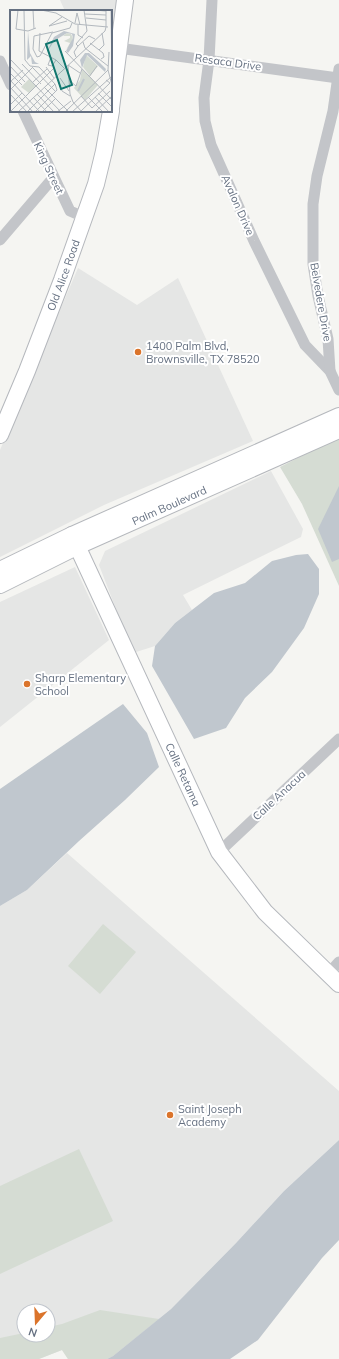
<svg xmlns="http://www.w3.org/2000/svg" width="339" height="1359" viewBox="0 0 339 1359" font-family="Mulish,sans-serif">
<rect width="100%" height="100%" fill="#f5f5f2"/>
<g fill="#e5e6e5" fill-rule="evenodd">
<polygon points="60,0 118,0 111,52 111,11 65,11"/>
<polygon points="78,268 137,305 178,278 253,441 104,505 0,557 0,450"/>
<polygon points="271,471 303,529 301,537 183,595 192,610 175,623 155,646 133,653 99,565 105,551"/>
<polygon points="75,567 109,640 0,727 0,602"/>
<path d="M67 853 339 1091V1140L284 1191 236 1243 171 1309 113 1356 107 1359H68L62 1350 39 1359H0V906L27 890ZM24 1311H48V1335H24Z"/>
</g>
<g fill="#d5dcd3">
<polygon points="339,437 339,586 302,504 280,467"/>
<polygon points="103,924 136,952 100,994 68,966"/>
<polygon points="79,1149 113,1221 0,1274 0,1186"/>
<polygon points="100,1310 159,1319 113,1356 107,1359 68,1359 62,1350 39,1359 0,1359 0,1338 24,1333 24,1335 48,1335 48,1327 62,1324"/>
</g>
<g fill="#c0c7ce">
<polygon points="339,486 339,559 332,562 318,529"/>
<polygon points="308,554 319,569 319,594 304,628 272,672 245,698 226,728 194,739 152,666 155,646 175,623 214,593 245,583 272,561 296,555"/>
<polygon points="123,704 147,733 159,767 125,800 79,841 27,890 0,906 0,789"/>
<polygon points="339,1140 339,1240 322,1258 258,1340 230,1359 107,1359 113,1356 171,1309 236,1243 284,1191"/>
</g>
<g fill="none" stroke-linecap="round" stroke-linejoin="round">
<g stroke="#b5b8bd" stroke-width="18">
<g id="secondary">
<polyline points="111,108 125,0"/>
<path id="s1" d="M0 435 27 371 62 280 96 184 104 151 111 111"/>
<path id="s2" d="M72 535 219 852 265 912 339 984"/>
<polyline points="0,570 72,535 339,416"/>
<path id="s3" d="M0 585 78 546 339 430"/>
</g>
</g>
<g stroke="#c3c5c9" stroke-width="11">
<polyline points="212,0 209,60 204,98 205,121 211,145 254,241 305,345 330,371 339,390"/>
<polyline points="118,48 338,78"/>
<polyline points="0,61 11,85"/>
<polyline points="23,111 70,211 84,217"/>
<polyline points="0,240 53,178"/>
<polyline points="330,371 328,339 318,296 313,264 313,204 317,176 333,111 339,69"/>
<polyline points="219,852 339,739"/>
<polyline points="329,973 339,962"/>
</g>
<use href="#secondary" stroke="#fff" stroke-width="16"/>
</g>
<g fill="#db742b" stroke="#fff" stroke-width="1.5">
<circle cx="138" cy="352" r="4"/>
<circle cx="27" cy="684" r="4"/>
<circle cx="170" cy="1115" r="4"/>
</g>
<g text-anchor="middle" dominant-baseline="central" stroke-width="4" stroke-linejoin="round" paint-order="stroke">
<g font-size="11" fill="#657081" stroke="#fff">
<text transform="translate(228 62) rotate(8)">Resaca Drive</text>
<text transform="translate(49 168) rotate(65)">King Street</text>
<text transform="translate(238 205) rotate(66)">Avalon Drive</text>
<text stroke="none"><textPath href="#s1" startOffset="172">Old Alice Road</textPath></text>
<text transform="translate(321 302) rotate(80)">Belvedere Drive</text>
<text stroke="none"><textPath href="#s3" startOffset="187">Palm Boulevard</textPath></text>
<text stroke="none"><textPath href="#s2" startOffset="264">Calle Retama</textPath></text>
<text transform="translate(279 795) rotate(-43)">Calle Anacua</text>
</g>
<g font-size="11" fill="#657081" stroke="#fff" text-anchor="start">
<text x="146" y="346">1400 Palm Blvd,<tspan x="146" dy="13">Brownsville, TX 78520</tspan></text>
<text x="35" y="678">Sharp Elementary<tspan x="35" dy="13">School</tspan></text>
<text x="178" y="1109">Saint Joseph<tspan x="178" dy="13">Academy</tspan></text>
</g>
</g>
<g transform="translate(10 10)">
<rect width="102" height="102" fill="#f5f5f2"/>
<path d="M57 23 61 24 63 28 61 34 56 40 60 33 54 31 60 28V26H53L42 34ZM76 45 88 56 80 66 73 57ZM72 59 88 75 75 90 64 78 70 70ZM19 69 26 76 19 83 11 77Z" fill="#d5dcd3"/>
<path d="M18 21 20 43 25 52 29 54H22L21 46 17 50ZM54 21 65 24 63 36 58 43 56 41 63 28 62 24 57 23 44 31 36 44 44 27ZM75 43H79L90 53 96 59 95 62 77 45 72 58 70 50Z" fill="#c0c7ce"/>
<path fill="none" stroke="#c0c7ce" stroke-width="2" d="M68 81 74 69"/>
<path fill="none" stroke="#b2b8be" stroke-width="1" d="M8 0 6 19 18 21 26 18M14 0 15 50 20 56 29 57 45 74 47 80 25 102M23 0 24 19M31 0 46 3 65 14 98 17M84 0 96 1M101 0 102 69M75 4 96 5M52 7 39 16 57 11M76 8 96 10M65 13 67 3 70 15M68 15V25L73 28M96 17V0M43 22 24 26 23 39 27 47 30 46 42 23 60 18 62 13M30 23 29 41 46 50 54 58M73 32 75 38 98 56M80 33 93 43 94 47 91 49M68 36 66 34 77 21 74 0M89 40 94 35 92 23M55 41 102 90M99 42 98 60 102 75M41 47 38 55 42 56 46 50M66 47 64 42 68 36 79 26 85 29M0 49 51 102M12 54 31 74M58 55 70 63M58 55 60 84 63 92 72 102M0 56 15 72M36 57 44 68M23 58 45 81M0 63 12 75M47 67 52 81 60 86M79 67 87 56M50 68 59 81M0 70 30 102M60 71 66 76 72 59M0 72 13 60M23 72 37 59M0 77 23 102M34 77 58 101M0 80 23 57M88 83 102 97M0 84 17 102M27 84 44 102M71 86 82 98 100 81M23 87 37 102M78 87 93 102M85 87 99 102M0 95 12 83M71 101 100 73 96 70M0 102 43 59M8 102 95 21 96 17M17 102 45 74M32 102 45 89M47 102 61 91M55 102 98 60M62 102 101 67M85 102 102 86"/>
<path fill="#0f766e" fill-opacity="0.15" stroke="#0f766e" stroke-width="2" d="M47 30 62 75 51 79 36 34Z"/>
<rect width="102" height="102" fill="none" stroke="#657081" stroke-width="2"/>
</g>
<g transform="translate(36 1323) rotate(199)"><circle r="19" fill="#ffffff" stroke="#c1c6cd"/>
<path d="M0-3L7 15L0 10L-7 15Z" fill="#db742b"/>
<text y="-6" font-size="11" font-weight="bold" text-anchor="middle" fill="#657081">N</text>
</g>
</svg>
